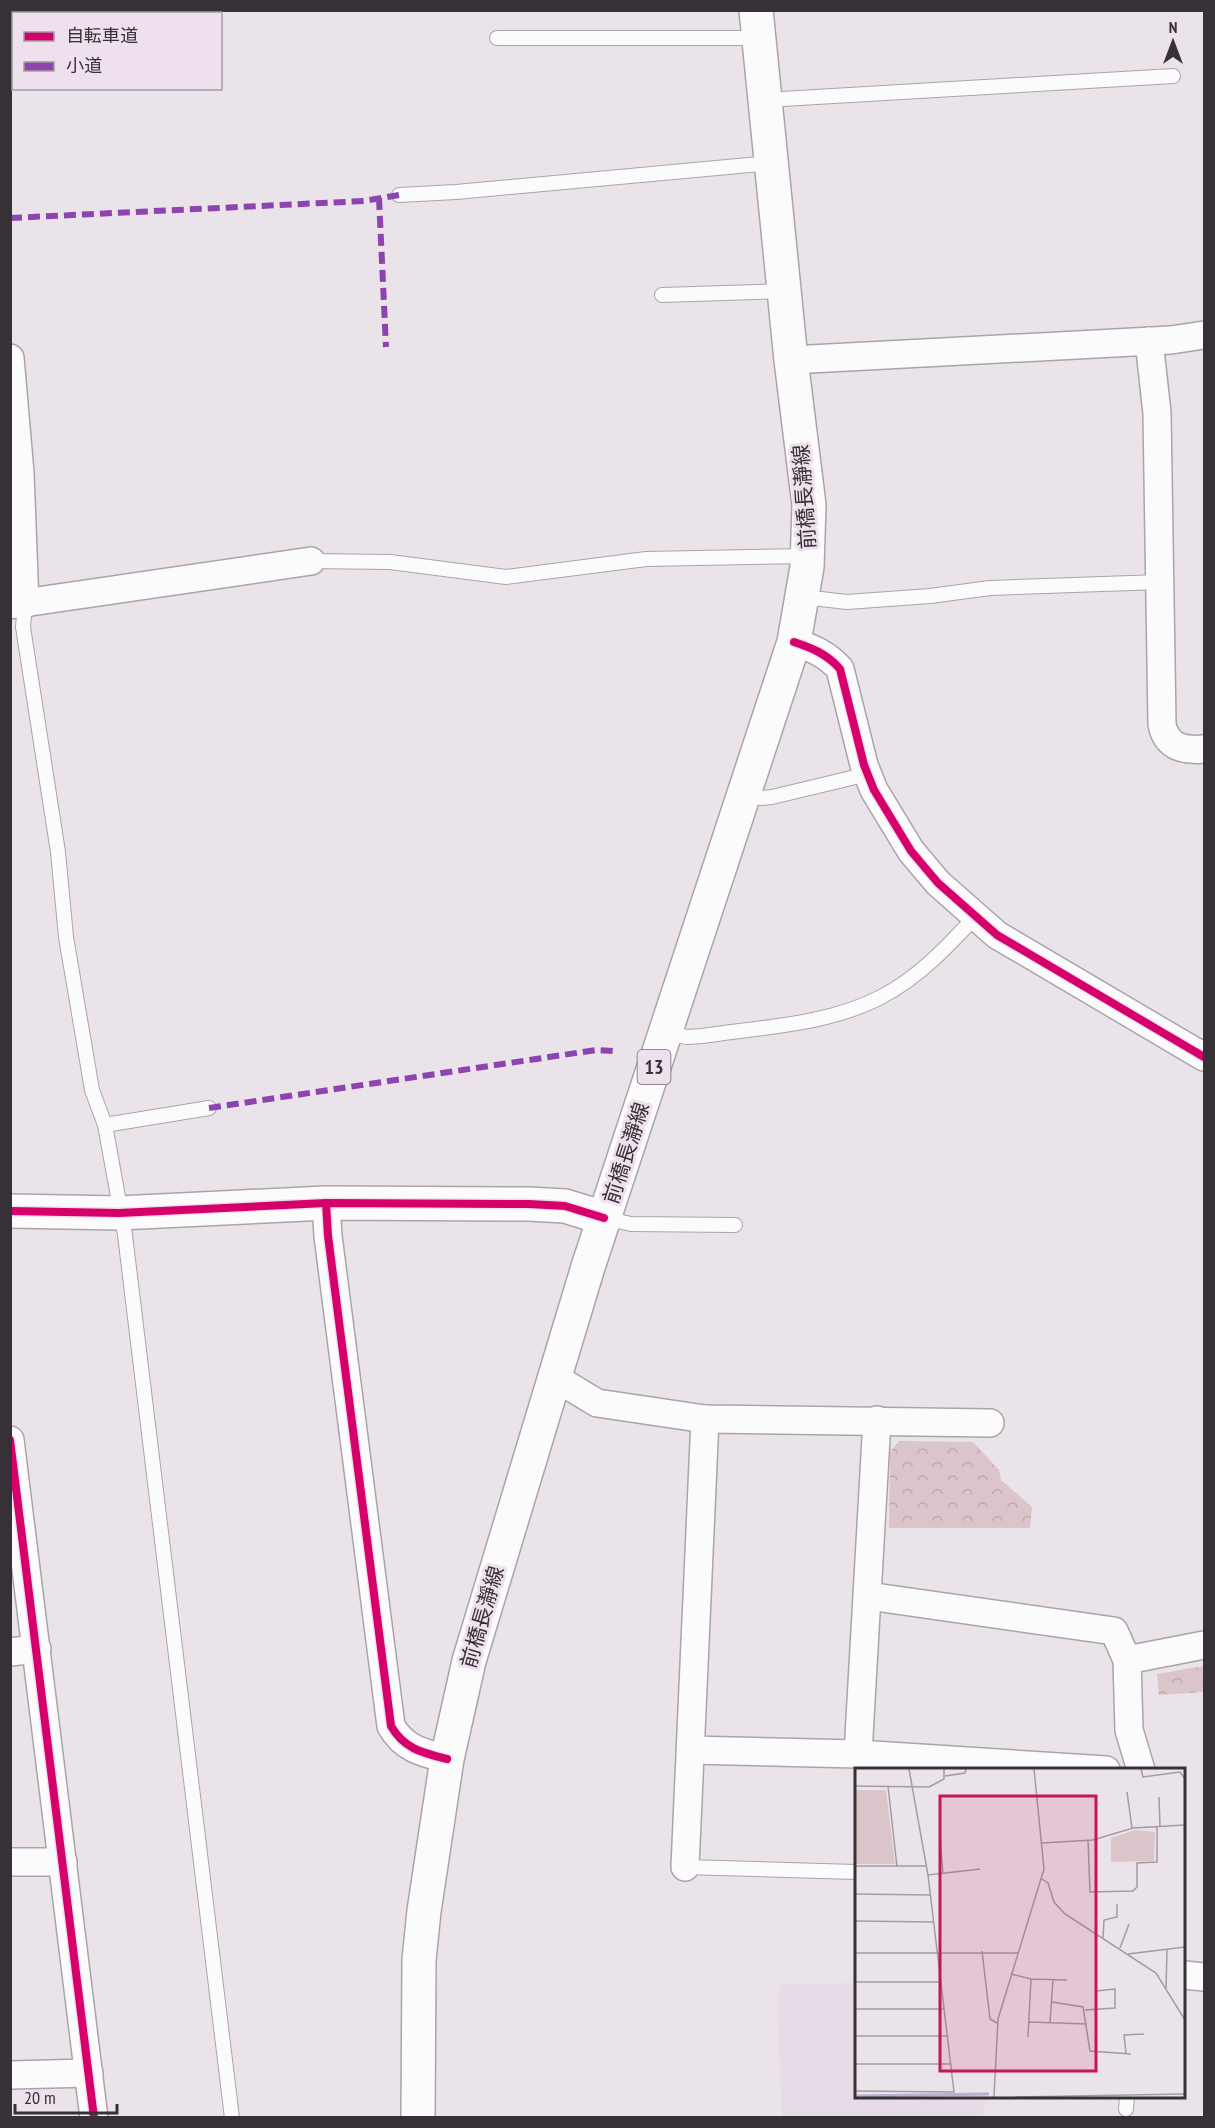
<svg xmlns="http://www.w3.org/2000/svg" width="1215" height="2128" viewBox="0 0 1215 2128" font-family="'PT Sans Narrow','Noto Sans JP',sans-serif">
<defs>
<pattern id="park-crowns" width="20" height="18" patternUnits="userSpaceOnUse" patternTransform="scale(1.5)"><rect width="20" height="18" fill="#dbc4ca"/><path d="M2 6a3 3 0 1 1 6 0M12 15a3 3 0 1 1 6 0" fill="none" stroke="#bda9ae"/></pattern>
</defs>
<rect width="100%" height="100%" fill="#eae4ea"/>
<polygon fill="#e8dbe8" points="856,1983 856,2096 986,2097 983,2117 782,2117 777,2001 781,1984"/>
<g fill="url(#park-crowns)">
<polygon points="899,1441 973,1442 999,1470 1001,1480 1032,1507 1030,1528 889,1528 890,1452"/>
<polygon points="1204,1666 1204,1692 1159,1695 1157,1674"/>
</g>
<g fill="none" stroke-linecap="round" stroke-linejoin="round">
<g stroke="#a9a4a9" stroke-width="16">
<g id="service">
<polyline points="10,12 13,10"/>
<polyline points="497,38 759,38"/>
<polyline points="765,100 1173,76"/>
<polyline points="399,195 456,192 771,163"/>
<polyline points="662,295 784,291"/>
<polyline points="311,561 390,562 506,577 646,559 808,556"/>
<polyline points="803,597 847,602 930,596 990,588 1160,582"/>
<polyline points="25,604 23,627 58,852 66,937 92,1090 105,1125 125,1235 232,2118"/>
<polyline points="745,793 761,798 772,797 868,774"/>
<path d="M666 1033 687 1037 702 1036C762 1027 827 1025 881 997 918 978 947 947 975 917"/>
<polyline points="105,1125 209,1108"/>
<polyline points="604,1218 631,1224 735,1225"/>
<polyline points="685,1867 856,1872"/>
<polyline points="1126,2109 1127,2096"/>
</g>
</g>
<g stroke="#a9a4a9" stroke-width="30">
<g id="minor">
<path d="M1149 341 1157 413 1162 724C1166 747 1184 751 1204 749"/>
<polyline points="10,358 20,473 25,604"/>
<polyline points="791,360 1171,340 1204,335"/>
<polyline points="10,605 311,561"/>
<path d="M794 642C812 648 827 654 840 669L864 765 874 790 911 851 938 883 997 935 1204 1057"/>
<path d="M326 1203 328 1236 391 1726C404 1749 423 1753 447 1759"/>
<polyline points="554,1377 597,1403 705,1419 990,1423"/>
<polyline points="10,1440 94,2118"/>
<polyline points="868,1596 1114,1631 1127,1660 1129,1730 1141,1770"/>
<polyline points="10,1652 37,1649"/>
<polyline points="1127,1660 1204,1645"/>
<polyline points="691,1750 858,1754 1106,1770"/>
<polyline points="858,1754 877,1420"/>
<polyline points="10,1862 63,1862"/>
<polyline points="685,1867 705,1419"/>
<polyline points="1184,1975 1204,1977"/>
<polyline points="10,2075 89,2073"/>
</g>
</g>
<g stroke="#a9a4a9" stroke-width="36">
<polyline id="tertiary" points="10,1211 119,1213 326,1203 529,1204 565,1206 604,1218"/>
</g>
<g stroke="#a9a4a9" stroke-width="36">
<polyline id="primary" points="418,2118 419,1960 424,1911 447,1759 469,1661 588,1267 794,642 807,567 809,505 791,360 756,10"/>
</g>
<use href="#service" stroke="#fcfbfc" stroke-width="14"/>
<use href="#minor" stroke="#fcfbfc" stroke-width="27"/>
<use href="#tertiary" stroke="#fcfbfc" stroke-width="33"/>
<use href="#primary" stroke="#fcfbfc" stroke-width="33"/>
<g stroke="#8e44ad" stroke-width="6" stroke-dasharray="12 6" stroke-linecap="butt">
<polyline points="379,198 386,347"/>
<polyline points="10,218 364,201 399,195"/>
<polyline points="209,1108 596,1050 613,1051"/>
</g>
<g stroke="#eee0ed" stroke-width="11">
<g id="cycleway">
<path d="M794 642C812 648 827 654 840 669L864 765 874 790 911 851 938 883 997 935 1204 1057"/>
<path d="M326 1203 328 1236 391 1726C404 1749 423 1753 447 1759"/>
<polyline points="10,1211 119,1213 326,1203 529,1204 565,1206 604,1218"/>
<polyline points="10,1440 94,2118"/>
</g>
</g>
<use href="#cycleway" stroke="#d6006c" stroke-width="8"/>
</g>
<g text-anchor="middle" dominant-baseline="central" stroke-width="6" stroke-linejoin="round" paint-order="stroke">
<rect fill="#eee0ed" stroke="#6d666d" stroke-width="1.5" x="637.5" y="1050" width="33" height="34" rx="4.5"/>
<g font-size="20" font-weight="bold" fill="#363136">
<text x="654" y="1067">13</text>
</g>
<g font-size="21" fill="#363136" stroke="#eee0ed">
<text transform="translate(804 497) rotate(-94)">前橋長瀞線</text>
<text transform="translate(626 1153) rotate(-72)">前橋長瀞線</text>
<text transform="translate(482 1617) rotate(-74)">前橋長瀞線</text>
</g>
</g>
<g transform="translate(855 1768)">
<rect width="330" height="330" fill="#eae4ea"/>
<path d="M0 22H31L40 96H0ZM280 62 300 64 299 93 256 94V70Z" fill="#dbc4ca"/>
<path fill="none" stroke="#b4b1d1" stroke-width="3" d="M0 328 134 326"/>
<path fill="none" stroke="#a29ca2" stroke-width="1.5" d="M286 1 288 9 325 4 330 11M90 8 110 5 111 1M0 18 74 19 89 11V1M33 18 42 99M272 24 277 60M304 29 305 58M85 68 88 106M233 72 235 124 278 123 282 119V95L302 94V58M187 75 238 72 278 60 330 57M0 98H71M73 107 125 101M187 111 193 115 199 134 210 146 301 205 330 252M0 126 75 127M0 153 79 154M248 170 249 152 262 149V136M265 180 274 156M127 183 135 251 142 255M0 185H163M273 186 330 179M156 206 176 211 212 212M0 214H86M311 220 312 182M197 234 228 239 235 283 276 286M0 241H89M230 242 260 240V221L241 223V240M174 254 232 256M195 255 198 211M0 268H93M173 269 176 211M271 285 269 267 289 266M0 296H96M0 323 99 324 73 107 54 1M139 329 143 251 189 101 179 1M160 329 330 326"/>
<path fill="#c2185b" fill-opacity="0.15" stroke="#c2185b" stroke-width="3" d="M85 28H241V303H85Z"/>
<rect width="330" height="330" fill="none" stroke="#363136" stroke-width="3"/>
</g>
<rect width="1215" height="2128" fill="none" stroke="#363136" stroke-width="24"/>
<rect x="12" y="12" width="210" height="78" fill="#eee0ed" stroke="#a49aa4" stroke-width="1.5"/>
<rect x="24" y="32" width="30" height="9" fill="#d6006c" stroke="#a49aa4" stroke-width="1.5"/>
<text x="66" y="42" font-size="18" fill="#363136">自転車道</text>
<rect x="24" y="62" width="30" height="9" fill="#8e44ad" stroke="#a49aa4" stroke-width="1.5"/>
<text x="66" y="72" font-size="18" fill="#363136">小道</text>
<g transform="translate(1173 42)" stroke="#eee0ed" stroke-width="4.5" paint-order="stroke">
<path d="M0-4.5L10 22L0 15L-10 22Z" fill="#363136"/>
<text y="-9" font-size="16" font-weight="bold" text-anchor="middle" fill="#363136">N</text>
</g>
<path d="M15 2104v9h102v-9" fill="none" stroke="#363136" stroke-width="3"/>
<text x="24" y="2104" font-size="18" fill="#363136" stroke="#eee0ed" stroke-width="4.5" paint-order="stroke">20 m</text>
</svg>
